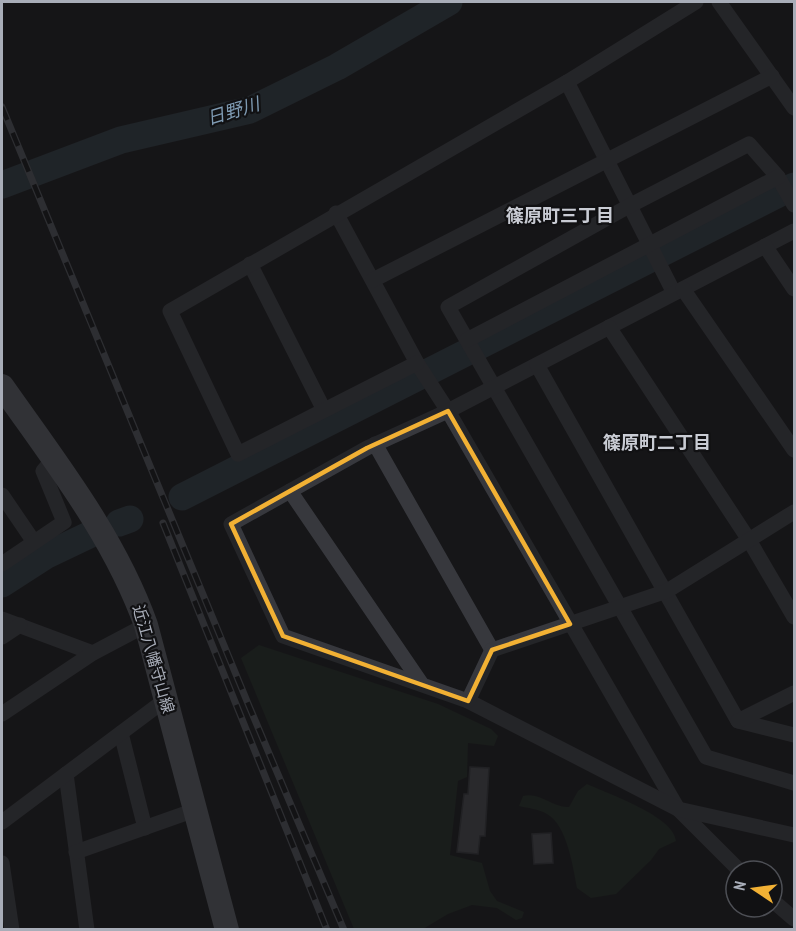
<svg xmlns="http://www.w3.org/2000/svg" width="796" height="931" viewBox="0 0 796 931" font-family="'PT Sans Narrow','Noto Sans JP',sans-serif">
<rect width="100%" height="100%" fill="#161618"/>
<g fill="#1e261f">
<polygon points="259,645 438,704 491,729 498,736 494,746 468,743 467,777 458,781 450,855 482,863 490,891 497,901 524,912 522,918 516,920 497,908 472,905 448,914 423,929 354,929 241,658"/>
<path d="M587 784C608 794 674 816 676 841L659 849 651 860 616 894 591 898 577 888C573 867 567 825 547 814 539 809 527 808 519 806L523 796C541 792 552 808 569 807L578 791Z"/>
</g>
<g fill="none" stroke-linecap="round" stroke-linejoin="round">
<g stroke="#2c353c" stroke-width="27">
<polyline points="2,185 121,140 250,110 337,67 449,2"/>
<polyline points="182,497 794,186"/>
<polyline points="119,523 130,519"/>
<polyline points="2,584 47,555 91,534"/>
</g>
</g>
<g fill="#404145" stroke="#303034" stroke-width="1.5">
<polygon points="470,767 489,768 485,836 480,836 478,854 457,852 464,794 468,794"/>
<polygon points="551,833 553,863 534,864 532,834"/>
</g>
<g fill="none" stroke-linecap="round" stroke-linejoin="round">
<g stroke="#37383d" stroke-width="15">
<polyline points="719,2 794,108"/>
<polyline points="567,82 674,293"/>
<polyline points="794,205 778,177 749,144 629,206 448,307 706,757 794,783"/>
<polyline points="336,213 417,363 448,411 678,809 740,871"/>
<polyline points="794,231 448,411 367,448 231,524 283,636 468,701 678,809 794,835"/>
<polyline points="765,246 794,289"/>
<polyline points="250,264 324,410"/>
<polyline points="373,280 772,76"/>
<polyline points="683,289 794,450"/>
<polyline points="609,327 749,540 794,617"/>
<polyline points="467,340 778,177"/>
<polyline points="417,363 238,454 170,311 567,82 696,2"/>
<polyline points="537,365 738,721 794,735"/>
<polyline points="375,444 492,650"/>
<polyline points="290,491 421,683"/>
<polyline points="2,495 34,542"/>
<polyline points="2,564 64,522 43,471 53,459"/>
<polyline points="2,619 93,653"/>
<polyline points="2,637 20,625"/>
<polyline points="468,701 492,650 667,591 794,512"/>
<polyline points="2,714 93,653 146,625"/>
<polyline points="738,721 794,693"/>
<polyline points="121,733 145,828"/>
<polyline points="66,774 87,930"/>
<polyline points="2,822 165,700"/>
<polyline points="76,852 195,810"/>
<polyline points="2,863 12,930"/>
<polyline points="772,900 794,919"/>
</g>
<path stroke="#53555c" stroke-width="24" d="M2 386C56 463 114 536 146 625L227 930"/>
<g stroke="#4a4c52" stroke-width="7">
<g id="rail">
<polyline points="2,107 249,706 344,930"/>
<polyline points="163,523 327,930"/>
</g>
</g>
<use href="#rail" stroke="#111113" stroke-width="4.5" stroke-dasharray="14" stroke-linecap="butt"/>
</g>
<path d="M0 0H796V931H0ZM448 411 570 624 492 650 468 701 283 636 231 524 367 448Z" fill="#161618" fill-opacity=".55" fill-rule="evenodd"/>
<path fill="none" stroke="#f2b134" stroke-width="4.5" stroke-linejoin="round" d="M448 411 570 624 492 650 468 701 283 636 231 524 367 448Z"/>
<g text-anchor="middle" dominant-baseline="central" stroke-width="4.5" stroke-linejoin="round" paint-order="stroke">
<g font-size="16" fill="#a8adb8" stroke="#111113">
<text transform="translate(154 659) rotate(74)">近江八幡守山線</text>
</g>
<g font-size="18" font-style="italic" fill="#7f9bb3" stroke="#111113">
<text transform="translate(233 111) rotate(-17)">日野川</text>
</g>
<g font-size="18" font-weight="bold" fill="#c9ccd4" stroke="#111113">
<text x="560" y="215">篠原町三丁目</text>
<text x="657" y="442">篠原町二丁目</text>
</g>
</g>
<rect width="796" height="931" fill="none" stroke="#a8adb8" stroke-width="6"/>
<g transform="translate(754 889) rotate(283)"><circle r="28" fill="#111113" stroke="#4d4f55" stroke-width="1.5"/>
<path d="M0-4.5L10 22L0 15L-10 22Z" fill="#f2b134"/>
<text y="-9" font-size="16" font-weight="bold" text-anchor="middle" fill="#a8adb8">N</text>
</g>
</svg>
